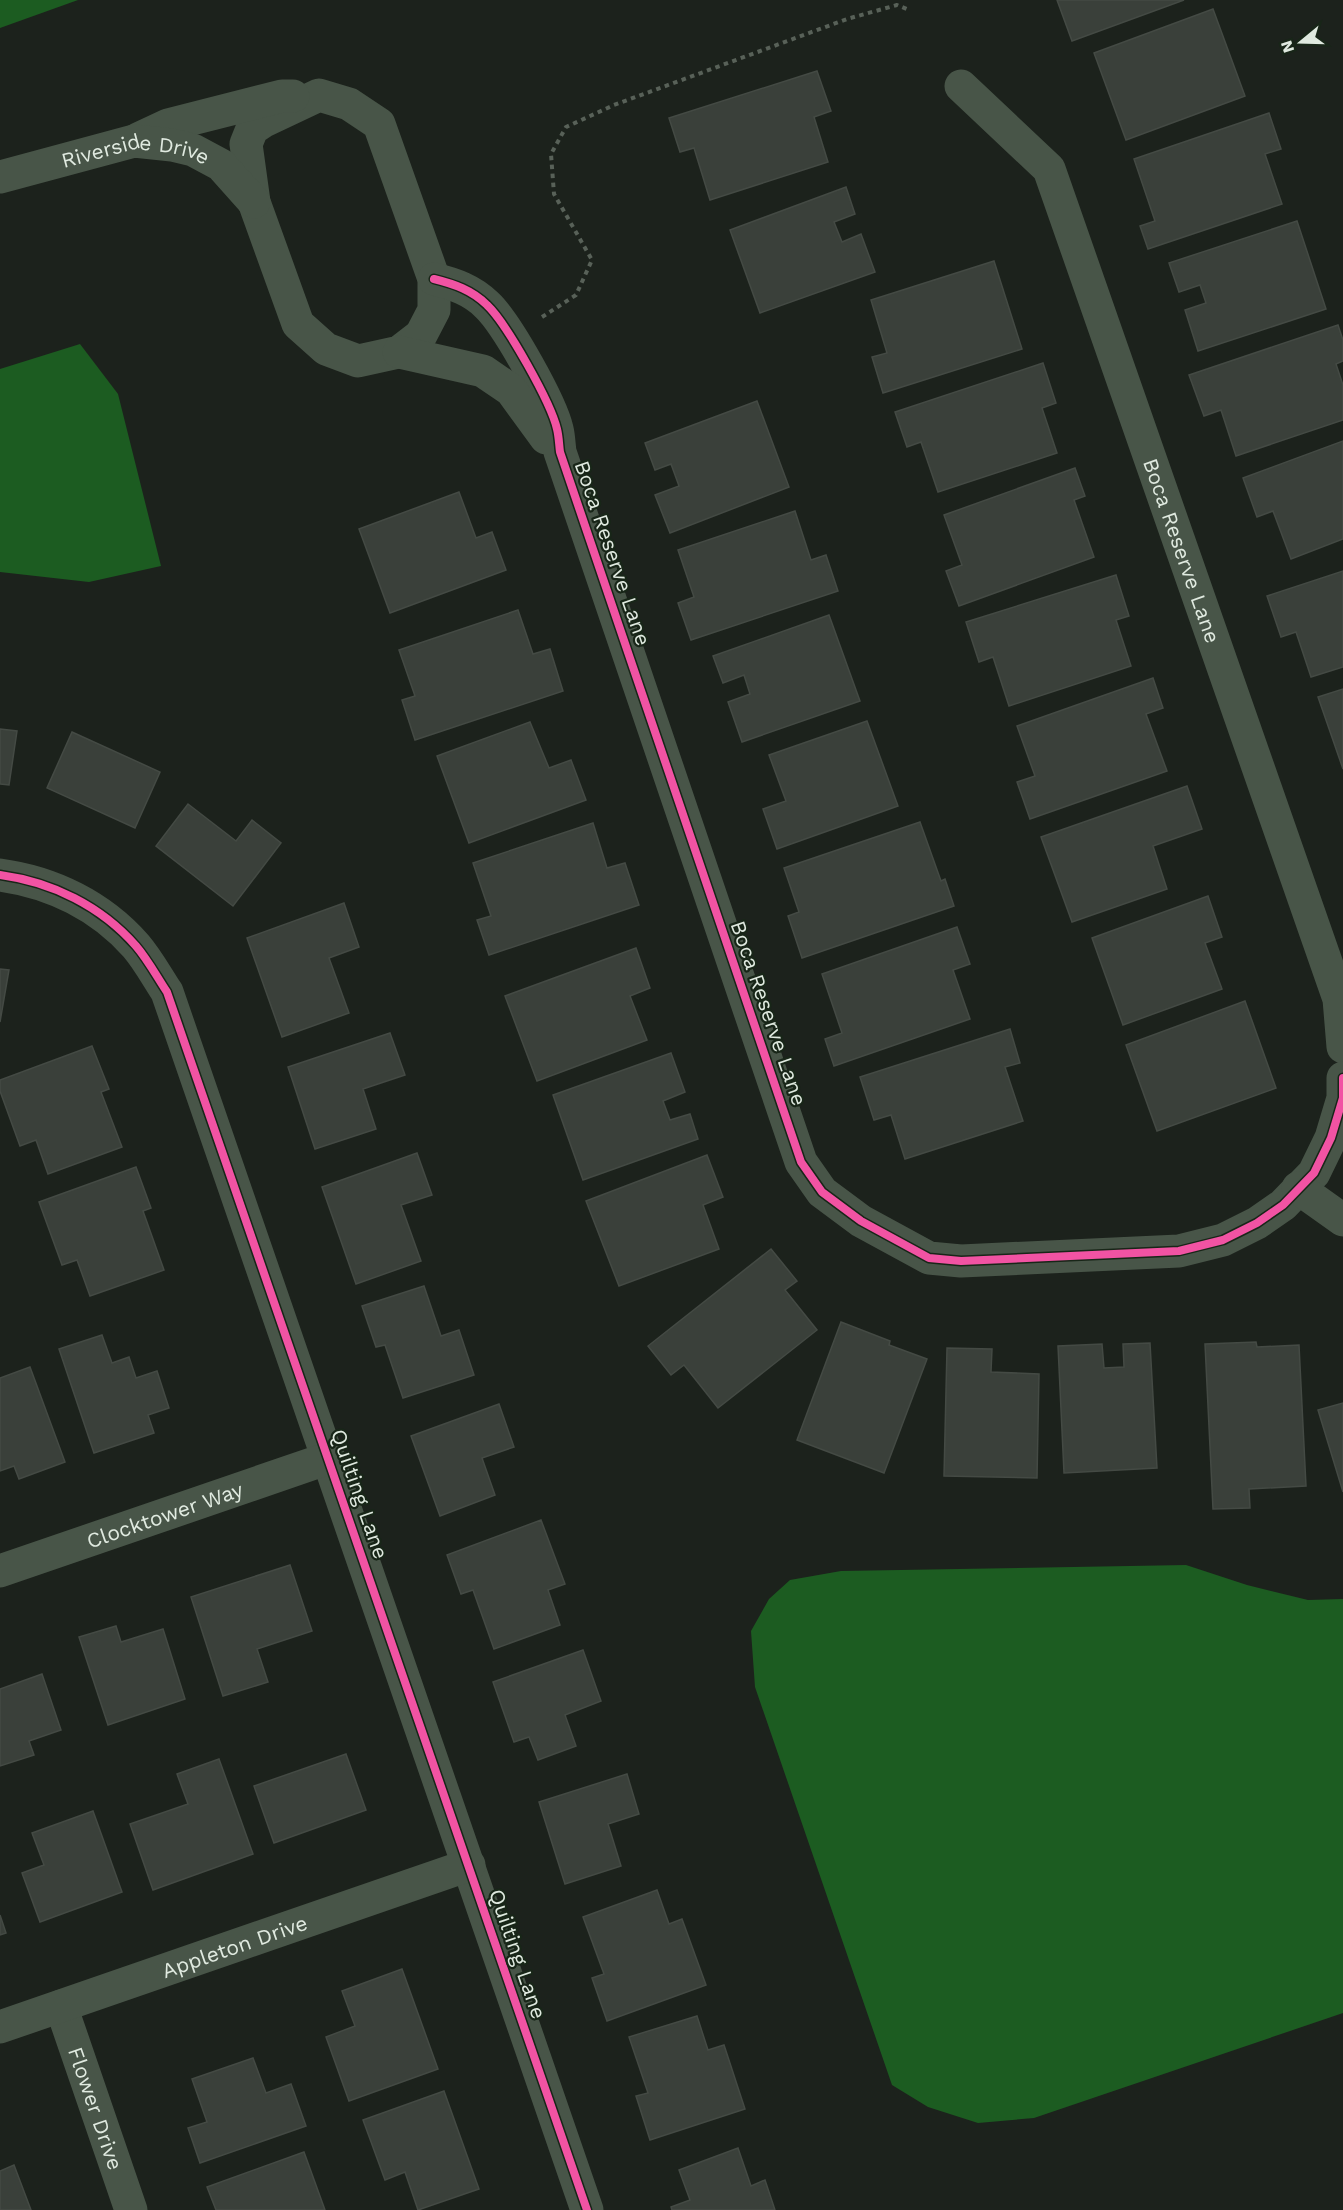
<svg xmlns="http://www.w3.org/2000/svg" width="1343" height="2210" viewBox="0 0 1343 2210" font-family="'Work Sans',sans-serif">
<rect width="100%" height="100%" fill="#1c221c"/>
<g fill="#1c5c21">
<polygon points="0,0 78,0 0,28"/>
<polygon points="80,344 118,394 161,566 89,582 0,572 0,369"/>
<polygon points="1186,1565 1247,1585 1308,1600 1343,1599 1343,2013 1034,2118 978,2123 928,2107 892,2085 755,1687 751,1631 769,1599 790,1580 841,1571"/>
</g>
<g fill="#3a403a" stroke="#444a44" stroke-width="1.5">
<polygon points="1057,0 1184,0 1072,41"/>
<polygon points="1213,9 1245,96 1126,140 1094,53"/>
<polygon points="817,71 831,111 814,117 828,162 710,200 694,148 680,152 669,118"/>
<polygon points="1269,113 1281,149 1265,154 1282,204 1148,249 1140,226 1155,221 1134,159"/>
<polygon points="846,187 855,214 834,222 842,242 861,234 875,272 760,313 730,230"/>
<polygon points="1297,221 1326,309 1198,351 1185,310 1206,303 1200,285 1179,292 1169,263"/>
<polygon points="994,261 1022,349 883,393 872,357 887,353 871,300"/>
<polygon points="1338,325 1343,340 1343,361 1336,364 1343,385 1343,420 1236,456 1221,410 1204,416 1189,375"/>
<polygon points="1043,363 1056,403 1042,408 1057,453 938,492 921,442 907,447 895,412"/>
<polygon points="757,401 789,487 670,533 655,495 679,486 671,464 655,470 645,443"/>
<polygon points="1343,441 1343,539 1291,559 1273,511 1257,517 1243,478"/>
<polygon points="1075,468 1085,496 1074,500 1094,557 959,606 946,571 962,565 944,515"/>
<polygon points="459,492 476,538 492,532 506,570 390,613 359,529"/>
<polygon points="795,511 811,560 826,555 838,591 691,640 678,603 694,597 678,550"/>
<polygon points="1343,571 1343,667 1311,677 1296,632 1281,637 1267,596"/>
<polygon points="1116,575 1129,616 1116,620 1131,666 1009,706 993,657 979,662 966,622"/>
<polygon points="518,610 533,654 550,649 563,691 415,740 402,700 415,696 399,650"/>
<polygon points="829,615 860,701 742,742 728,702 750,694 744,675 723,683 713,656"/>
<polygon points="1153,678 1163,708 1146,714 1167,771 1030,819 1017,782 1035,776 1017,726"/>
<polygon points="1343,689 1343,769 1318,697"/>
<polygon points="867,721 898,806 777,849 763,809 786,801 769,755"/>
<polygon points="530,722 549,768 571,760 586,800 469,843 437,756"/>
<polygon points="0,729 17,731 9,785 0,784"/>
<polygon points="72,732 160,772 135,828 47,788"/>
<polygon points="1187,786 1202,829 1153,846 1167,889 1072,922 1041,837"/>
<polygon points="188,804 236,841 252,820 281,843 233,906 156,846"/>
<polygon points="920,822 941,881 945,879 954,906 802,958 788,916 799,912 784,868"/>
<polygon points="593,823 607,868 625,863 639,905 489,955 477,920 491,916 473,863"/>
<polygon points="1208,896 1222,937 1205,943 1222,989 1123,1025 1092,938"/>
<polygon points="344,903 359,947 329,958 349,1013 282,1037 247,938"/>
<polygon points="957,927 970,964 953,970 970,1019 834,1066 825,1039 842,1033 822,974"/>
<polygon points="636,948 650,988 630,996 647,1040 537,1081 505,996"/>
<polygon points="0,969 9,970 0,1022"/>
<polygon points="1245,1001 1276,1088 1157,1131 1126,1045"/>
<polygon points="1010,1029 1020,1063 1005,1067 1023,1121 905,1159 891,1115 874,1120 860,1077"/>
<polygon points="390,1033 405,1075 363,1089 376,1129 315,1149 288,1067"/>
<polygon points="92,1046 109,1089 101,1092 122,1147 48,1174 36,1140 20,1146 0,1091 0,1080"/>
<polygon points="671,1053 685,1092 663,1101 670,1120 690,1114 698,1139 583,1180 553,1095"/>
<polygon points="417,1153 432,1195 401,1205 421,1261 356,1284 322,1187"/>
<polygon points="707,1155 723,1197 703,1205 719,1249 619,1286 586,1201"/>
<polygon points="136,1167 151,1208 143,1211 164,1270 90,1296 77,1260 62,1265 39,1202"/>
<polygon points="771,1249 797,1281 785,1290 817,1330 718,1408 684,1365 671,1375 648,1346"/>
<polygon points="424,1286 441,1336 459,1330 474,1375 403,1398 385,1345 376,1347 362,1306"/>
<polygon points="841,1322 890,1341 889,1345 927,1359 884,1473 797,1440"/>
<polygon points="102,1335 112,1363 129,1357 136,1378 157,1371 169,1408 148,1415 154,1433 94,1453 59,1349"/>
<polygon points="1256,1342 1257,1347 1299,1345 1306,1486 1249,1489 1250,1508 1213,1509 1205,1344"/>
<polygon points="1150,1343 1157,1468 1064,1473 1058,1346 1102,1344 1104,1368 1124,1367 1123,1344"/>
<polygon points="947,1348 992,1349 991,1372 1039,1374 1037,1478 944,1476"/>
<polygon points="30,1367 65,1462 19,1479 14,1466 0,1471 0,1378"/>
<polygon points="1343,1403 1343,1492 1318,1410"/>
<polygon points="499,1404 514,1447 482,1458 495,1495 440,1516 411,1436"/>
<polygon points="541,1520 565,1584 548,1590 560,1625 494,1649 473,1590 461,1594 447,1555"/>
<polygon points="290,1565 312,1631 257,1649 268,1682 223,1696 191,1597"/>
<polygon points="116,1626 121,1642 163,1629 185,1699 108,1725 79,1637"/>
<polygon points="583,1650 601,1701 565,1715 576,1746 538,1760 529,1737 514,1742 493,1682"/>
<polygon points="42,1674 61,1730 29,1741 34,1755 0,1766 0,1689"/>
<polygon points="346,1754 366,1810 274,1843 254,1786"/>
<polygon points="219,1759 253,1854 153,1890 130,1824 188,1804 177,1774"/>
<polygon points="627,1774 639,1814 608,1824 621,1866 565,1884 539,1802"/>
<polygon points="93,1811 122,1892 40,1922 22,1873 44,1865 32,1833"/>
<polygon points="657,1890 669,1924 682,1919 706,1985 607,2021 592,1978 604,1974 583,1917"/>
<polygon points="0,1915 6,1933 0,1935"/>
<polygon points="402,1969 438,2069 349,2101 326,2037 355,2026 342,1991"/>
<polygon points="697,2016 708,2050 724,2045 745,2109 650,2140 636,2096 648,2093 629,2037"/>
<polygon points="253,2058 266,2093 291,2084 306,2126 200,2163 188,2128 207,2122 192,2079"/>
<polygon points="444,2091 479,2189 418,2210 405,2172 385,2180 363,2120"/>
<polygon points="738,2148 751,2186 765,2180 775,2210 672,2210 671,2207 690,2200 679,2170"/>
<polygon points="304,2152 325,2210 216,2210 207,2187"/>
<polygon points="14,2165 31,2210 0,2210 0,2171"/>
</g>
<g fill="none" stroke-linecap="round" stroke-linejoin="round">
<polyline stroke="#586158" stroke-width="4" stroke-dasharray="4.5 4.5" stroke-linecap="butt" points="542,317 576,295 592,260 554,194 551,154 566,127 614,105 847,19 897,5 909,10"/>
<g stroke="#485548" stroke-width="33">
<path id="s1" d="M961 86 1049 169 1339 999 1343 1047"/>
<polygon points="319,95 349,104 379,124 434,279 434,310 421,335 399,352 358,361 326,349 298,324 254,202 246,144 252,129 264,121"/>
<polyline points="138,139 168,125 282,96 293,96"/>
<path id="s2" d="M0 177 134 141 172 145 193 150 221 165 254 202"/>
<path d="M434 279C454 284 472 290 487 305 507 324 551 403 557 429 559 437 559 445 560 452L801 1162 822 1192 861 1221 929 1258 961 1261 1179 1251 1223 1240 1257 1223 1283 1205 1314 1173 1331 1138 1343 1098V1078"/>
<polyline points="399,352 483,371 511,390 546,438"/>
<path d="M0 875C52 882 101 906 136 946 148 960 157 977 167 992L587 2210"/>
<polyline points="1298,1188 1343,1220"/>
<path id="s3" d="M0 1571 329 1458"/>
<path id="s4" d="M61 2006 131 2210"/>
<path id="s5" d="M0 2027 469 1865"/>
</g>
<g stroke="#182618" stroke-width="11">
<g id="cycleway">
<path d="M434 279C454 284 472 290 487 305 507 324 551 403 557 429 559 437 559 445 560 452L801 1162 822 1192 861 1221 929 1258 961 1261 1179 1251 1223 1240 1257 1223 1283 1205 1314 1173 1331 1138 1343 1098V1078"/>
<path d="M0 875C52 882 101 906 136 946 148 960 157 977 167 992L587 2210"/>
</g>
</g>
<use href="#cycleway" stroke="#f153a3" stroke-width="8"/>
</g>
<g text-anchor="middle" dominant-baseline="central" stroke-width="4.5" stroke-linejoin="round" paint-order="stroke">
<g font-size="21" fill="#e0eae0" stroke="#182618">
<text stroke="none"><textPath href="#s2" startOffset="140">Riverside Drive</textPath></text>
<text stroke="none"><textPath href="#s1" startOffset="525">Boca Reserve Lane</textPath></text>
<text transform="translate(613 553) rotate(71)">Boca Reserve Lane</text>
<text transform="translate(769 1013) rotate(71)">Boca Reserve Lane</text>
<text transform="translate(360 1494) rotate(71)">Quilting Lane</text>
<text stroke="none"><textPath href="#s3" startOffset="174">Clocktower Way</textPath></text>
<text stroke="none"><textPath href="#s5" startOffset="248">Appleton Drive</textPath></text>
<text transform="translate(518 1954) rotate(71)">Quilting Lane</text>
<text stroke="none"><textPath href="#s4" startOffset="108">Flower Drive</textPath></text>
</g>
</g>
<g transform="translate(1301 42) rotate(251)" stroke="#182618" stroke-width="4.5" paint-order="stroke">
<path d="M0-4.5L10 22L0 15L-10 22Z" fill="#e0eae0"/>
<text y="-9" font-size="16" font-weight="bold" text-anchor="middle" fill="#e0eae0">N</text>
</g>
</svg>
